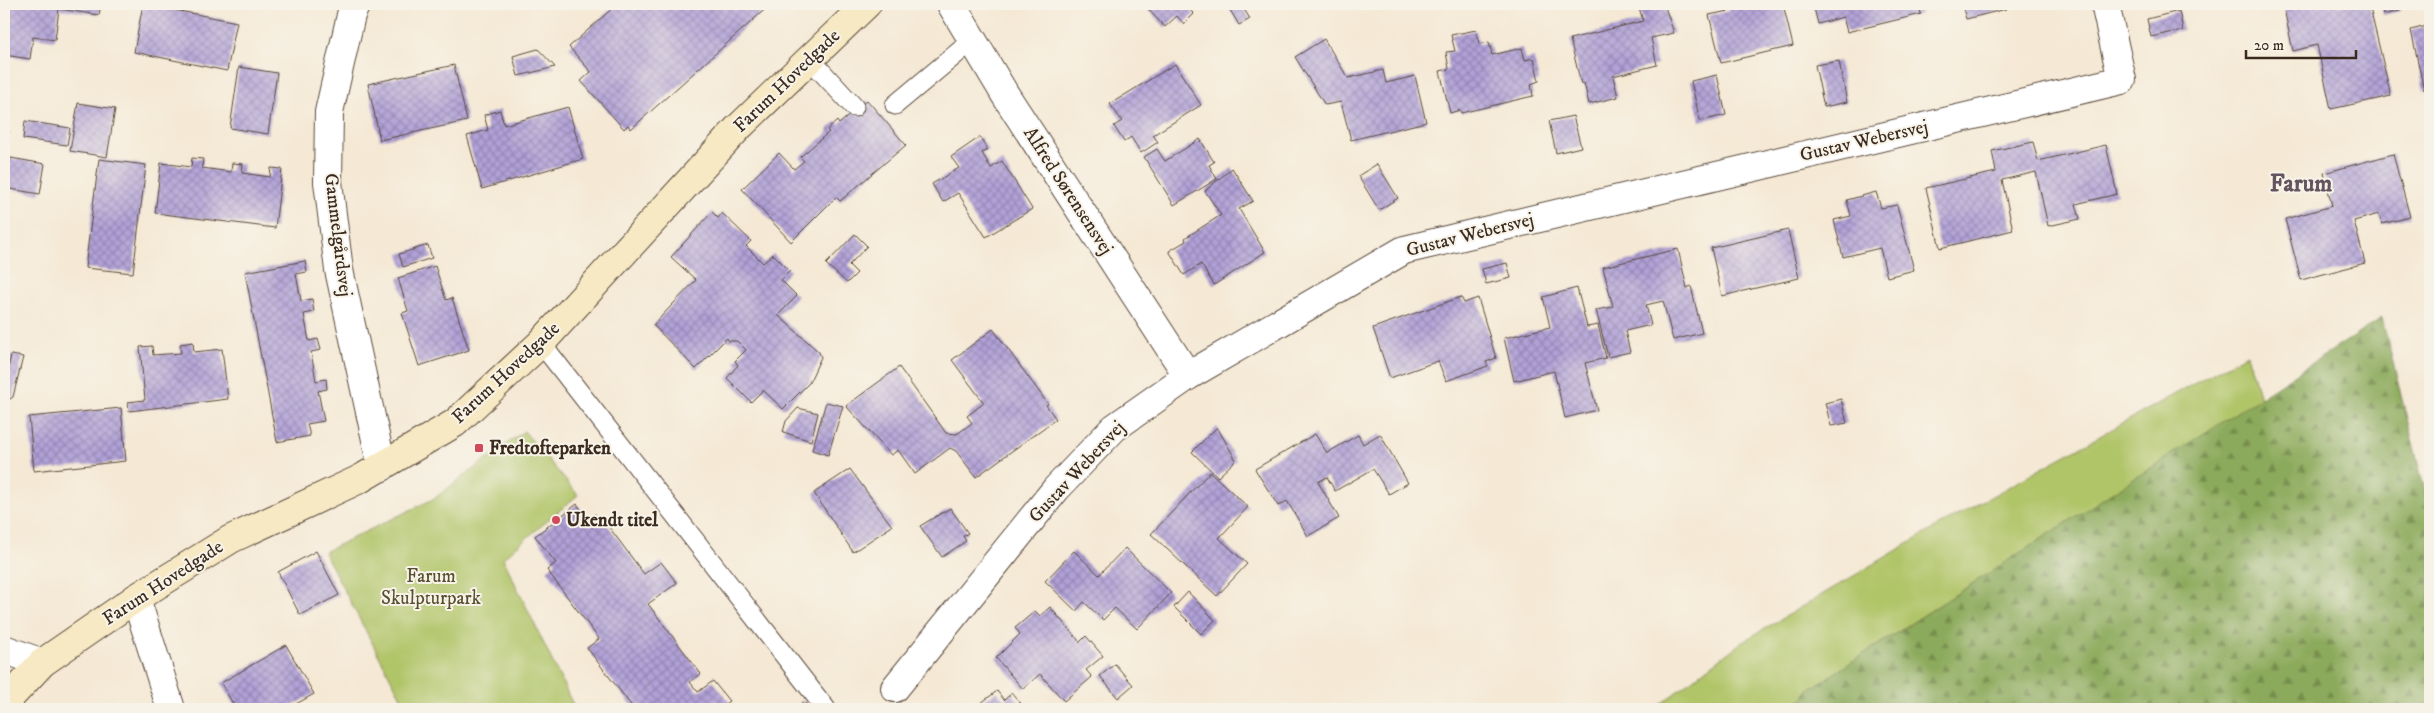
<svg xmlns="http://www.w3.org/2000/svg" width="2434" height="713" viewBox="0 0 2434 713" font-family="'IM FELL DW Pica',serif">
<defs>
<pattern id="forest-firs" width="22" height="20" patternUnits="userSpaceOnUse" patternTransform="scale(1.25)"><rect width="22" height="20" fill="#8caa5c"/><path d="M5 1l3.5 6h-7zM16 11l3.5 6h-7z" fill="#748b4b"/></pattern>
<pattern id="building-cross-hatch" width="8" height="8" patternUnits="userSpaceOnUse" patternTransform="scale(1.25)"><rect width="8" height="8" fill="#b1a1d8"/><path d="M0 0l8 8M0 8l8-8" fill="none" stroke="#9183af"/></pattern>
</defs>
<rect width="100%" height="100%" fill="#f7f3e8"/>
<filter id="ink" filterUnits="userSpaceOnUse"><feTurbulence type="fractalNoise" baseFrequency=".02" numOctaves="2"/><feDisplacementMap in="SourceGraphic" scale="10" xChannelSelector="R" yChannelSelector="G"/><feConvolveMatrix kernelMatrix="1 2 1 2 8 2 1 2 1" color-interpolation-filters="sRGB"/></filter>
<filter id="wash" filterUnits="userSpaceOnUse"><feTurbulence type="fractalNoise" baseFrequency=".0096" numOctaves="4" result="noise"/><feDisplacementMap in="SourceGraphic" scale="20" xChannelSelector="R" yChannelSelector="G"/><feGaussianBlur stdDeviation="1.12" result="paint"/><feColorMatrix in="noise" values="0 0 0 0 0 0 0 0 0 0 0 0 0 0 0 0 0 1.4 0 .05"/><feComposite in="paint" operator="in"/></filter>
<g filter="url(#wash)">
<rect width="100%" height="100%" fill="#f5e9d5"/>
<g fill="#b0c467" stroke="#767742">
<polygon points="2247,354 2260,398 1810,689 1793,709 1654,709 1742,642 1933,529"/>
<polygon points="524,431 578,495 503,558 575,709 407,709 324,552 435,498"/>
</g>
<polygon fill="url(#forest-firs)" stroke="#646a3d" points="2382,318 2430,511 2430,709 1793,709 1810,689"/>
<g id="blocks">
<g fill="url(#building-cross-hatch)">
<polygon points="4,4 101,4 99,15 59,9 55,40 33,37 30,59 4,55"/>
<polygon points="143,4 237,22 227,71 134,52"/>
<polygon points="617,4 771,4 631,129 628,125 624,129 581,81 591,72 569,47"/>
<polygon points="1143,4 1184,4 1194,14 1184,24 1177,16 1165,27"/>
<polygon points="1229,4 1241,4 1250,19 1239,25 1227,5"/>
<polygon points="1638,4 1664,4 1674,33 1651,38 1657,65 1613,76 1618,97 1589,104 1584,83 1581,84 1570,39 1643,21"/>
<polygon points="1727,4 1783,4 1793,46 1721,63 1709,15 1729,11"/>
<polygon points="1813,4 1919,4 1921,14 1847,32 1843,17 1818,24"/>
<polygon points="1962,4 2005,4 2006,9 1966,19"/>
<polygon points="2283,4 2369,4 2391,96 2331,109 2317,45 2293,51"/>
<polygon points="2381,4 2399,4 2400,11 2383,15"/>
<polygon points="2179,11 2183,30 2151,37 2147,19"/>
<polygon points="2430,25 2430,89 2424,90 2411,30"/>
<polygon points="1476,30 1479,44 1489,42 1492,55 1522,48 1525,60 1534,58 1539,81 1531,84 1533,96 1461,113 1460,110 1450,113 1440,71 1449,69 1446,52 1455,51 1451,35"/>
<polygon points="1324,39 1348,78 1383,70 1386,83 1415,76 1426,122 1351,140 1341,102 1325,105 1295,57"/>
<polygon points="538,49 555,67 518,76 513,56"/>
<polygon points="1839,61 1847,102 1824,107 1815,65"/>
<polygon points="1175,64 1201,105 1153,135 1158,142 1141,153 1131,137 1124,142 1114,126 1122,121 1110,104"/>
<polygon points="454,65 467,121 380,140 368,84"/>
<polygon points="239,67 277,73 268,134 230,128"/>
<polygon points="1717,75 1726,115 1700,121 1691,81"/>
<polygon points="867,100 906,145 840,201 836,197 791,242 742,189 779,153 794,169 804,161 800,157 829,132 827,130 837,121 839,124"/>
<polygon points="78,103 115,109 107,157 70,151"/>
<polygon points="568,107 583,159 482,189 467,136 488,130 484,115 500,110 504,125"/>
<polygon points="1573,116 1581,147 1556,153 1549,121"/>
<polygon points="25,121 70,128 67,145 23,139"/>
<polygon points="4,130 9,131 5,157 45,164 40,194 4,188"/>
<polygon points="980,137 988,150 982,153 991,168 1002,161 1032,209 986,237 958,193 943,202 932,184 959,168 951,157"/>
<polygon points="1200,139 1214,162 1209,165 1217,179 1174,205 1144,157 1157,149 1165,161"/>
<polygon points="2033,142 2038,161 2106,145 2117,194 2076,204 2080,219 2048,226 2036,172 2002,180 2013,230 1940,248 1926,188 1996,172 1992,151"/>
<polygon points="2393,154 2410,217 2382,224 2379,214 2354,221 2365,263 2301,280 2285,219 2332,206 2324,173"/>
<polygon points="192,158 203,159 202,168 231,172 232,163 243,164 242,173 270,177 271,168 282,169 275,228 155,213 161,163 191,167"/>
<polygon points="99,159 146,165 133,273 85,268"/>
<polygon points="1377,164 1398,198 1379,210 1358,176"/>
<polygon points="1232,168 1253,201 1239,209 1265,252 1214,285 1201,264 1184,275 1169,251 1186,241 1185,238 1221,215 1205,191"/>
<polygon points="1876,192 1881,208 1897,205 1914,270 1887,277 1880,248 1843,257 1834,220 1851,216 1847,200"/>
<polygon points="712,212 718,218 722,213 751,241 746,246 763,263 773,254 790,271 781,280 797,296 778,315 819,352 821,357 809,383 783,409 763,390 751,402 727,378 738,365 735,361 746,350 737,341 729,341 727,338 696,369 653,325 696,280 671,257"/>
<polygon points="1788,230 1799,278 1722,296 1711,248"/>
<polygon points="855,234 867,246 849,265 857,273 847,283 826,264"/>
<polygon points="428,245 432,258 403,267 399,254"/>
<polygon points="1678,249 1687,288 1691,286 1702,333 1673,340 1663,301 1646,305 1651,325 1625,331 1630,352 1608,357 1596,310 1613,307 1603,267"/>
<polygon points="305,261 307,272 296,274 301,301 312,299 314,312 304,314 309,341 318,339 321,350 311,352 316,381 326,379 327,389 318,391 324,421 307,424 310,436 277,442 245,272"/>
<polygon points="1507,263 1511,278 1486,284 1482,269"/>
<polygon points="435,266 446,300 452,298 469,350 419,366 402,313 408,311 398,278"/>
<polygon points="1577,288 1587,327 1598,325 1606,358 1585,363 1597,410 1565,418 1554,371 1514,381 1504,338 1550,327 1543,297"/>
<polygon points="1461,297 1464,303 1478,298 1496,358 1486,362 1488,366 1446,381 1438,361 1390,378 1373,328"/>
<polygon points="993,329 1048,404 1046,405 1056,419 976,477 956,451 950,448 915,474 898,450 891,455 846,406 899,367 946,433 957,434 972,423 967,416 984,403 952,360"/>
<polygon points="193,342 194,352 222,349 228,399 129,411 128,402 145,400 140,347 152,346 153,355 181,353 180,344"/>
<polygon points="11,355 23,357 13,397 4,403 4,387"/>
<polygon points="1841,399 1847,423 1831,426 1825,403"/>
<polygon points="826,402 843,406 828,455 812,450"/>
<polygon points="121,408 126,461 34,471 29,417"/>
<polygon points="798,408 818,413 811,441 783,432 786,421"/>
<polygon points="1217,427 1236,460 1218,477 1192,452"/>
<polygon points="1315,434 1327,453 1358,435 1363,444 1380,434 1408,483 1389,494 1373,469 1335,491 1327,477 1318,482 1339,518 1308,536 1287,501 1278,506 1255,469"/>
<polygon points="850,469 892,526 853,552 814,493"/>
<polygon points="1210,472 1248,507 1219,538 1247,564 1217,596 1151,534"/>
<polygon points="577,504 588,519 595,514 604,525 606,523 644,574 661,562 677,583 648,604 701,674 690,682 698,692 713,681 729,701 718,709 634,709 587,648 599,639 547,570 556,563 535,536"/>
<polygon points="950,508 968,533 963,536 966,541 942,557 920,526"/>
<polygon points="1125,548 1171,593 1137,629 1115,608 1103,620 1084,602 1076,611 1045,581 1074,551 1099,575"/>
<polygon points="316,551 339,595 300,615 278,572"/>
<polygon points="1188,592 1215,620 1201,634 1174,607"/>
<polygon points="1050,607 1080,642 1086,636 1103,656 1086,670 1092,677 1064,701 1040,674 1023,689 996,658 1020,634 1015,628 1035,611 1040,616"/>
<polygon points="286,645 314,694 287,709 236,709 221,683"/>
<polygon points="1115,664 1133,685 1118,698 1100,676"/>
<polygon points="997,691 1004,700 1012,693 1025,709 973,709"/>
<polygon points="804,701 810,709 794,709"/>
</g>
</g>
</g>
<g filter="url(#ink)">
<use href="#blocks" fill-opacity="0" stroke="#574739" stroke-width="1"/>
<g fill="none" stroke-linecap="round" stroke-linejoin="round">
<g stroke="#574739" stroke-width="21">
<g id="lane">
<polyline points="810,59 854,107"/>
<polyline points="895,105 973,40"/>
<polyline points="541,343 826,709"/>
</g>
</g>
<g stroke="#574739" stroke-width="30">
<g id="street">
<polyline points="356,4 351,15 329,112 328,182 339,270 382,467"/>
<polyline points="951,4 1006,96 1188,376"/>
<polyline points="136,598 171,709"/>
<polyline points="4,649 42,663"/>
<polyline points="895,688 1056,489 1114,428 1188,376 1404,250 2122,80 2105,4"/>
</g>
</g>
<g stroke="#574739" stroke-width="30">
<polyline id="secondary" points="4,704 42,663 136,598 231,539 360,479 455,423 541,343 738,128 867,4"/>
</g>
<use href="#lane" stroke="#fff" stroke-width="19"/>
<use href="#street" stroke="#fff" stroke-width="28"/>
<use href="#secondary" stroke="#f7e9c3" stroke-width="28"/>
</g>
</g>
<g fill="#d1495b" stroke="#f7f3e8" stroke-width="2">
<rect x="474" y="443" width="10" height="10" rx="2.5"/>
<circle cx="556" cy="520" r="5"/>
</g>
<g text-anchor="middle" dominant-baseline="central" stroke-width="4" stroke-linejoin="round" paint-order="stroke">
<g font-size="19" fill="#3b2a1e" stroke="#f7f3e8">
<text transform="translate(787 81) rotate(-44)">Farum Hovedgade</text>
<text transform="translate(1864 141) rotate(-13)">Gustav Webersvej</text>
<text transform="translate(1068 191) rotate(57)">Alfred Sørensensvej</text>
<text transform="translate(338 235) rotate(83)">Gammelgårdsvej</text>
<text transform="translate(1470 235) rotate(-14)">Gustav Webersvej</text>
<text transform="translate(506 373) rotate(-43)">Farum Hovedgade</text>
<text transform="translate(1077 472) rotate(-47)">Gustav Webersvej</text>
<text transform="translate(163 583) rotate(-33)">Farum Hovedgade</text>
</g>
<g font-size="19" font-weight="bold" fill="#3b2a1e" stroke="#f7f3e8" text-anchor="start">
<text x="489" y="448">Fredtofteparken</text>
<text x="566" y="520">Ukendt titel</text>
</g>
<g font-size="19" fill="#585030" stroke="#f7f3e8">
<text x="431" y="576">Farum<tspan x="431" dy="22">Skulpturpark</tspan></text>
</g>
<g font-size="24" font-weight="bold" fill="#64545f" stroke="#f7f3e8">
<text x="2301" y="184">Farum</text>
</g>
</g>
<rect width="2434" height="713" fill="none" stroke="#f7f3e8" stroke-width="20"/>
<path d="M2246 50v8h110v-8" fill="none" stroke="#3b2a1e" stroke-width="2.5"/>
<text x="2254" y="50" font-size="15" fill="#3b2a1e" stroke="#f7f3e8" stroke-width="4" paint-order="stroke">20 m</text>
</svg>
